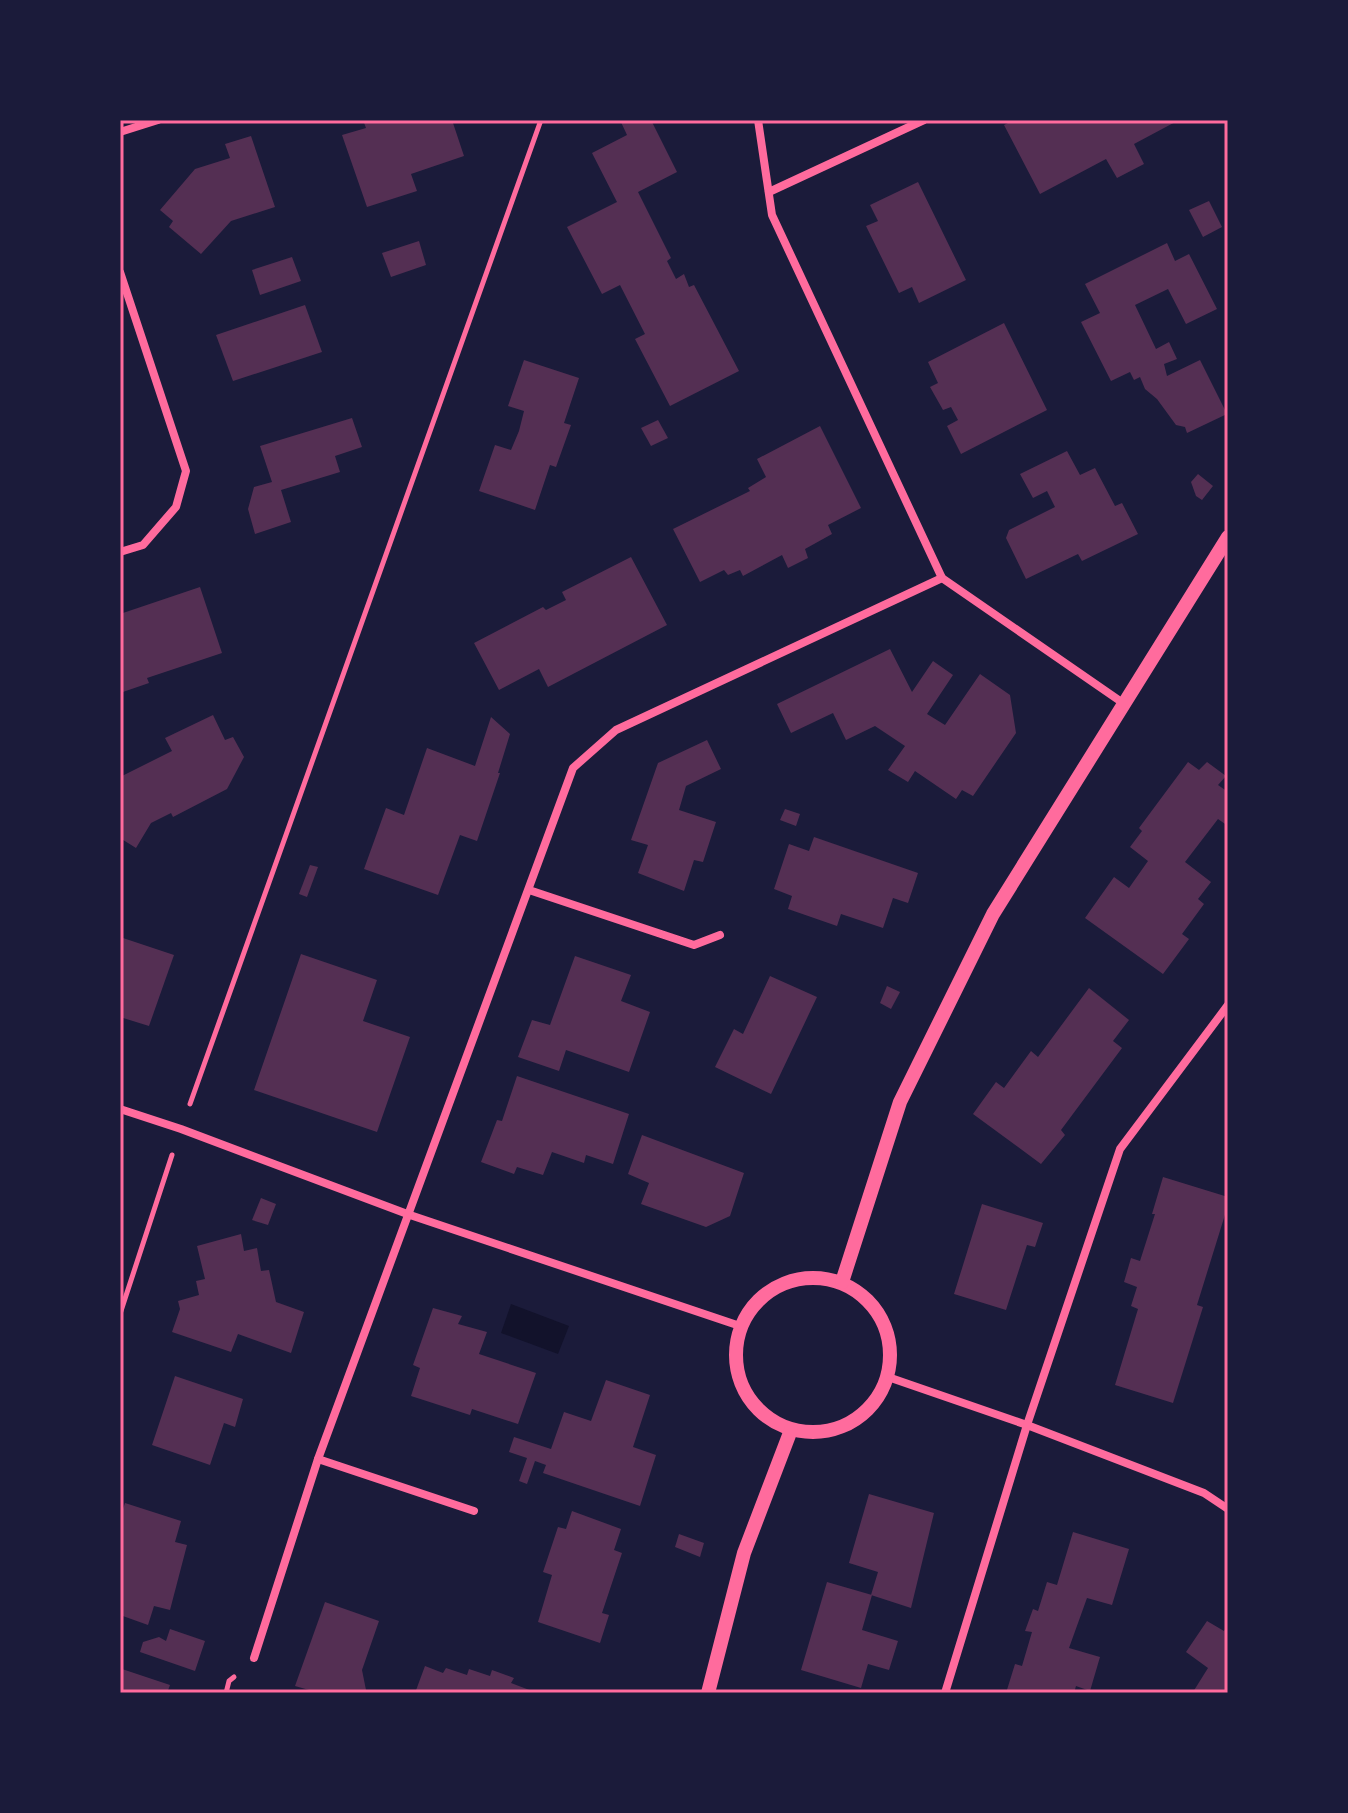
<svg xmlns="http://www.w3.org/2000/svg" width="1348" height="1813" viewBox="0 0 1348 1813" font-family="Barlow,sans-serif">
<rect width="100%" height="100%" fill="#1b1b3a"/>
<polygon fill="#12122b" points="511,1304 569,1326 558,1354 501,1333"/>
<g fill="#542f53">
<polygon points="363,120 452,120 464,156 411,174 417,191 367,207 342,135 366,128"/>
<polygon points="620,120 657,120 652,122 677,172 638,192 671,258 667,261 676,279 684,274 689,287 694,285 739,371 670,406 635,339 645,334 620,285 602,294 567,227 617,202 592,153 627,135"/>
<polygon points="1014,120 1179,120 1134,144 1144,164 1117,178 1106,159 1040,194 1004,125"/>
<polygon points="251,136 275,207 231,221 201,254 169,227 173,221 160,210 195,169 230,158 225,144"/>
<polygon points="918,182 966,280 919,303 912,287 899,293 866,226 878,221 870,205"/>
<polygon points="1209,201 1222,227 1203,237 1189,210"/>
<polygon points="419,241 426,265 391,277 382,253"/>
<polygon points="1167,243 1175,261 1189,254 1217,309 1186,324 1168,289 1135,305 1156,349 1169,342 1177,359 1164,364 1167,376 1200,360 1227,414 1187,433 1185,427 1176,425 1157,399 1145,389 1140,377 1134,380 1130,372 1111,381 1081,322 1100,313 1085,284"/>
<polygon points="292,257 301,281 260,295 252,270"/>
<polygon points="305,305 322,352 233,381 216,335"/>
<polygon points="1004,323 1047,410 961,454 947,426 958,420 951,407 943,410 930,387 938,383 928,362"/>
<polygon points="524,360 579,378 564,423 571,425 556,467 550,465 535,510 479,491 495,445 511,450 519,431 524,411 508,406"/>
<polygon points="352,418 362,447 335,456 340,472 281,490 291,522 255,534 248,509 254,487 272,482 260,446"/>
<polygon points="658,420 668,438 651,446 641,428"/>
<polygon points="820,426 861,508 828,525 832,534 805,549 808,558 788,568 782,555 743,576 740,570 728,575 724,570 700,582 673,529 750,491 748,488 766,477 757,459"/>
<polygon points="1067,451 1080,475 1095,468 1115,506 1122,503 1138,534 1082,561 1078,554 1026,579 1006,538 1009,530 1055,507 1047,491 1033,498 1020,474"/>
<polygon points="1198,474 1213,486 1202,500 1196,496 1191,482"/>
<polygon points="631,557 667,625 548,687 539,669 499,690 474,643 543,607 546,610 566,600 562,592"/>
<polygon points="200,587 222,653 147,678 149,683 120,693 120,614"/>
<polygon points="890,649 912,692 933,661 953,675 927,714 945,725 980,674 1010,695 1016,733 973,796 962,790 956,799 915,771 908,782 888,770 905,746 875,726 846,740 833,713 791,733 777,704"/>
<polygon points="213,715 225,740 233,737 244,757 227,789 173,817 171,813 151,823 136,848 120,838 120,777 172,751 165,738"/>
<polygon points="491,717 510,734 498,773 500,773 477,841 460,835 438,895 364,869 386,808 404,815 427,748 475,766"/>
<polygon points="707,740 721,769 686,786 679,810 716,822 703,862 694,860 684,891 638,873 648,845 631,840 658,763"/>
<polygon points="1188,762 1199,770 1207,762 1226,776 1218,785 1228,792 1228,826 1218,819 1185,862 1211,882 1198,899 1204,904 1182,934 1189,939 1163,974 1085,918 1114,877 1129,888 1148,861 1130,847 1142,831 1139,828"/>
<polygon points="785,809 800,814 796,826 780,820"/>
<polygon points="814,837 918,873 908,903 893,898 883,928 841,914 837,926 788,909 792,896 774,889 789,844 809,851"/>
<polygon points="310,865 318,867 307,897 299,894"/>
<polygon points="120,937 174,955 149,1026 120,1017"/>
<polygon points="301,954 377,980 363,1021 410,1037 377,1132 254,1090"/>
<polygon points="575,956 631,975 621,1001 650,1012 629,1072 566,1050 559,1071 518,1057 532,1020 550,1025"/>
<polygon points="770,976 817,997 771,1094 715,1067 734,1029 743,1034"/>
<polygon points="887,986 900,992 891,1009 880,1003"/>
<polygon points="1089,988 1129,1020 1113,1041 1122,1048 1061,1130 1065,1135 1041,1164 973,1114 996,1082 1004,1088 1031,1051 1038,1057"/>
<polygon points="517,1076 629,1114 613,1164 586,1155 584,1163 552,1152 543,1175 517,1167 514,1174 481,1162 497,1120 502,1121"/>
<polygon points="642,1135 744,1173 730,1216 706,1227 641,1204 649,1183 628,1174"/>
<polygon points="1163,1177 1228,1197 1228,1205 1197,1305 1203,1307 1173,1403 1115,1385 1138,1309 1131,1306 1137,1287 1124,1282 1131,1258 1140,1261 1155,1214 1152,1214"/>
<polygon points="261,1198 276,1204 268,1225 252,1220"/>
<polygon points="982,1204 1043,1223 1035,1247 1027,1245 1006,1310 954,1294"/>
<polygon points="241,1234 244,1251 257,1248 261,1271 269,1270 276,1302 304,1312 291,1353 238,1334 231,1352 172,1332 180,1309 178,1301 199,1295 196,1281 205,1279 197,1246"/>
<polygon points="433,1308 462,1316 458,1324 487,1332 479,1354 536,1373 518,1424 472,1409 470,1415 411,1396 420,1368 413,1365"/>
<polygon points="175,1376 243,1399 235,1427 224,1423 210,1465 152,1445"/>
<polygon points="606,1380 650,1395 633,1447 656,1455 640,1506 543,1473 546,1465 535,1461 527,1484 519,1481 527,1458 509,1452 514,1437 551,1449 564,1412 591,1421"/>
<polygon points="869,1494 934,1513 911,1608 871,1595 878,1572 849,1563"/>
<polygon points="125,1503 181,1521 175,1542 187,1545 170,1610 154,1606 148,1625 120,1615 120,1518"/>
<polygon points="572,1511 621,1529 614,1550 622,1553 602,1613 609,1615 600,1643 538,1622 552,1575 543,1572 558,1527 566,1529"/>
<polygon points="1073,1532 1129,1549 1112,1605 1087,1598 1069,1648 1100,1657 1090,1691 1076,1686 1074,1693 1006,1693 1015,1664 1022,1666 1032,1632 1025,1631 1033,1609 1038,1611 1047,1582 1057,1585"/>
<polygon points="679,1534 704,1543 700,1557 675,1547"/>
<polygon points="827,1582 872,1595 862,1630 898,1641 889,1670 868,1664 861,1688 801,1670"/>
<polygon points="325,1602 379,1621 362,1670 366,1690 363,1693 308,1693 309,1690 295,1686"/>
<polygon points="1207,1621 1224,1631 1228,1625 1228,1693 1193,1692 1208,1668 1186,1652"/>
<polygon points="170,1629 205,1641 195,1671 140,1652 143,1642 159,1637 166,1641"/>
<polygon points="425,1666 443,1673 446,1668 467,1675 469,1669 490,1676 492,1670 514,1678 511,1683 532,1691 531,1693 415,1693"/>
<polygon points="122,1669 170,1685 167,1693 120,1693"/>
</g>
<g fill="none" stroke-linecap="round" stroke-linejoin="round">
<g stroke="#ff6b9d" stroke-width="5">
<polyline points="190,1104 541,120"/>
<polyline points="120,1314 172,1155"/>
<polyline points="226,1693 229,1681 234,1677"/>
</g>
<g stroke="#ff6b9d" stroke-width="8">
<polyline points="758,120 772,215 942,578 1123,703"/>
<polyline points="120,132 158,120"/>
<polyline points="769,192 924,120"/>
<polyline points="120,272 186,471 176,507 143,545 120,552"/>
<polyline points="529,890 694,945 720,935"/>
<polyline points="120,1109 181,1129 410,1215 740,1326"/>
<polyline points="888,1377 1027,1425 1204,1493 1228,1509"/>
<polyline points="318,1459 474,1511"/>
<polyline points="254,1658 318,1459 573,768 616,730 942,578"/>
<polyline points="945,1693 1027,1425 1120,1149 1228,1005"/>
</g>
<g stroke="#ff6b9d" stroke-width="14">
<circle cx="813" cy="1355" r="77"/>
<polyline points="842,1282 900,1102 993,914 1228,537"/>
<polyline points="708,1693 744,1553 791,1430"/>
</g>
</g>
<rect width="1348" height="1813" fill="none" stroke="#1b1b3a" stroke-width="244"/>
<rect x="122" y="122" width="1104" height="1569" fill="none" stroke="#ff6b9d" stroke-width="3"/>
</svg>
